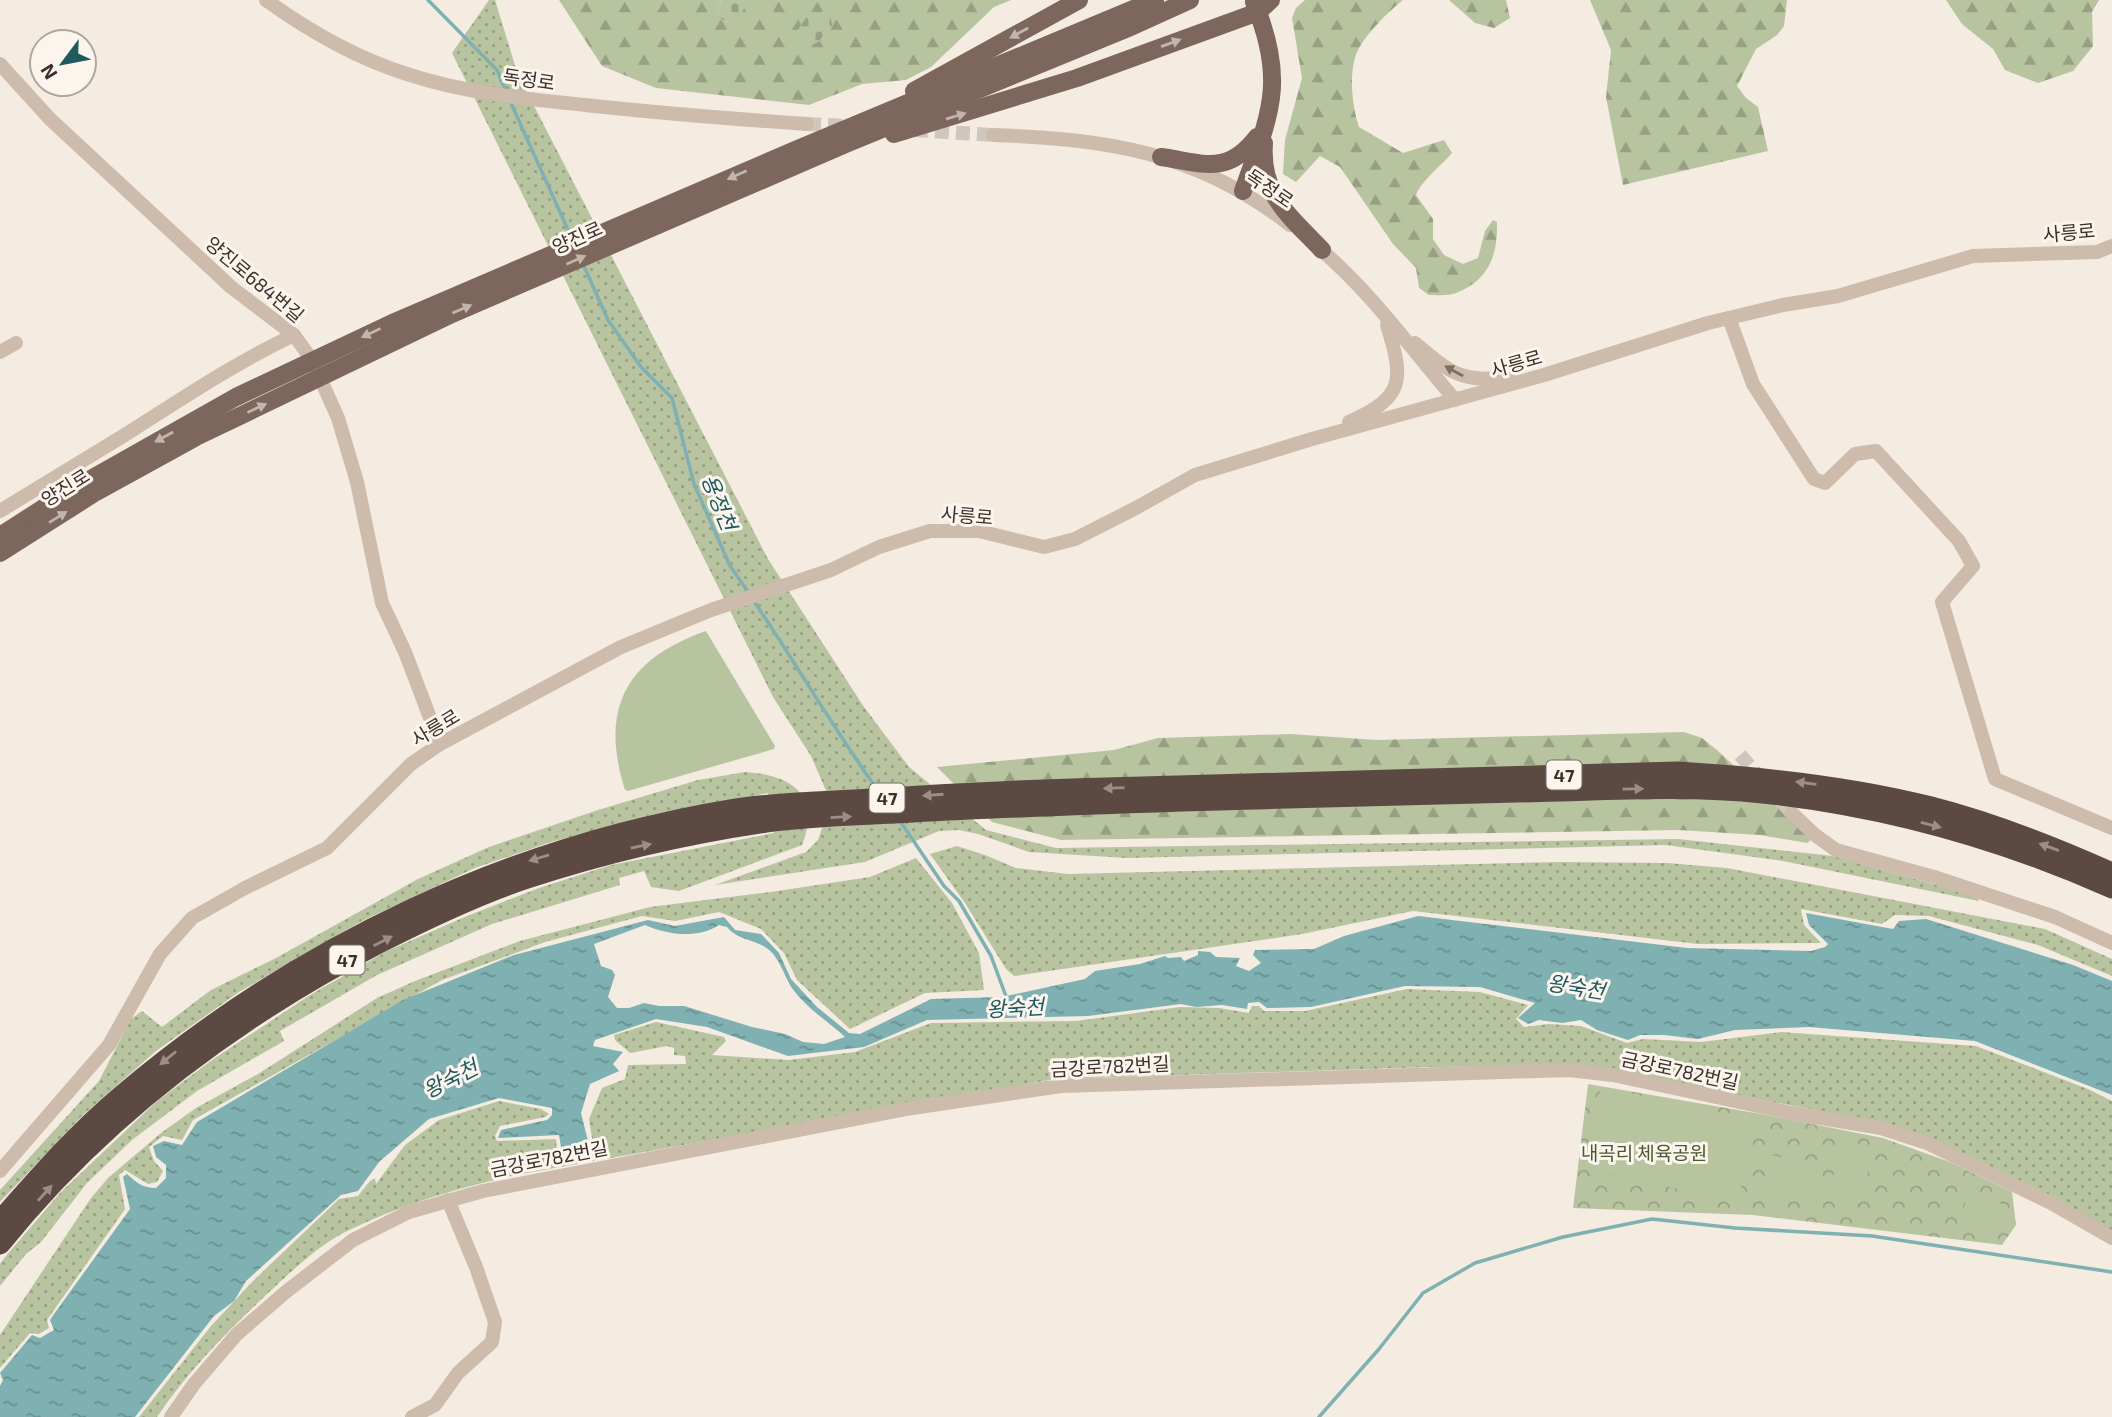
<svg xmlns="http://www.w3.org/2000/svg" width="2112" height="1417" viewBox="0 0 2112 1417" font-family="'Exo 2','Noto Sans KR',sans-serif">
<defs>
<pattern id="grass-dots" width="8" height="8" patternUnits="userSpaceOnUse" patternTransform="scale(1.75)"><rect width="8" height="8" fill="#b8c4a0"/><path d="M2 2h.1M6 6h.1" fill="none" stroke="#97a083" stroke-width="1.8" stroke-linecap="round"/></pattern>
<pattern id="forest-firs" width="22" height="20" patternUnits="userSpaceOnUse" patternTransform="scale(1.75)"><rect width="22" height="20" fill="#b8c4a0"/><path d="M5 1l3.5 6h-7zM16 11l3.5 6h-7z" fill="#97a083"/></pattern>
<pattern id="cemetery-stones" width="16" height="16" patternUnits="userSpaceOnUse" patternTransform="scale(1.75)"><rect width="16" height="16" fill="#b8c4a0"/><path d="M2 7V4a2 2 0 0 1 4 0v3zM10 15v-3a2 2 0 0 1 4 0v3z" fill="#97a083"/></pattern>
<pattern id="park-crowns" width="20" height="18" patternUnits="userSpaceOnUse" patternTransform="scale(1.75)"><rect width="20" height="18" fill="#b8c4a0"/><path d="M2 6a3 3 0 1 1 6 0M12 15a3 3 0 1 1 6 0" fill="none" stroke="#97a083"/></pattern>
<pattern id="water-ripples" width="26" height="14" patternUnits="userSpaceOnUse" patternTransform="scale(1.75)"><rect width="26" height="14" fill="#7fb0b2"/><path d="M2 4q2-2 4 0t4 0M15 11q2-2 4 0t4 0" fill="none" stroke="#699091"/></pattern>
</defs>
<rect width="100%" height="100%" fill="#f4ebe1"/>
<g fill="url(#grass-dots)">
<polygon points="489,0 495,0 518,75 768,559 864,707 909,767 986,830 1056,848 1678,839 1833,856 1972,895 1979,901 1783,861 1666,845 1127,858 1029,852 978,834 959,830 939,831 865,862 715,885 806,852 818,840 831,802 811,756 773,697 452,53"/>
<path d="M745 772C792 775 822 795 802 845L679 891 651 887 644 871 619 878 620 885 492 924 377 975 280 1031 284 1041 197 1091 132 1140 87 1183 41 1242 26 1254 0 1286V1264L5 1257 60 1193 156 1102 212 1060 310 995 387 951 467 916 539 888 611 865 774 833 768 793 650 815 548 843 475 868 362 921 239 992 156 1051 83 1115 0 1202V1190L99 1081 131 1019 142 1011 162 1027 211 990 276 958 418 879 489 847 598 810 698 780Z"/>
<polygon points="957,846 985,855 1016,868 1068,874 1559,862 1667,863 1727,868 2045,929 2112,959 2112,976 2038,945 1929,916 1895,915 1882,924 1801,909 1804,925 1821,943 1698,944 1413,911 1302,934 1014,976 1006,969 965,903 930,854"/>
<polygon points="916,858 952,903 979,953 984,990 925,993 850,1029 797,980 784,953 761,929 719,912 675,921 642,916 545,942 442,980 193,1120 182,1140 163,1136 149,1147 154,1161 163,1171 157,1182 148,1184 125,1170 119,1175 125,1209 47,1320 49,1328 39,1334 30,1333 0,1368 0,1335 91,1198 108,1178 161,1133 196,1108 258,1074 377,998 415,981 520,941 650,907 771,892 870,877"/>
<path d="M1407 989 1480 992 1528 1005 1516 1019 1524 1027 1549 1024 1581 1026 1627 1043 1643 1039 1701 1042 1781 1032 1976 1046 2088 1089 2112 1101V1232L1879 1122 1576 1065 1431 1067 1055 1079 521 1174C460 1187 402 1204 345 1232 316 1247 290 1273 266 1295 226 1333 188 1371 157 1417H139L211 1326 253 1281 339 1199 358 1196 369 1182 375 1178 376 1184 405 1145 439 1120 499 1101 541 1109 549 1114 545 1117 500 1126 495 1136 497 1141 556 1139 557 1151 563 1157 594 1151 589 1119 602 1088 625 1079 628 1065 686 1064 685 1056 674 1055V1048L667 1046 630 1053 615 1040 614 1035 656 1022 724 1037 726 1041 712 1055 789 1060 855 1052 931 1023 1076 1021 1180 1007 1219 1008 1249 1013 1252 1006H1259L1264 1011H1305Z"/>
</g>
<g fill="url(#forest-firs)">
<polygon points="559,0 722,0 718,9 719,16 726,22 745,4 743,0 1011,0 994,7 931,67 906,80 862,84 809,105 656,88 602,66"/>
<path d="M1305 0H1403C1388 12 1367 33 1358 50 1348 70 1352 107 1359 127L1403 153 1444 140 1452 153C1442 165 1421 181 1416 195L1433 219V239L1444 255 1463 264 1478 258 1485 231 1493 220 1497 222C1498 255 1489 280 1456 293 1449 296 1437 295 1429 295L1419 288 1416 268 1393 244 1340 167 1320 156 1296 182 1283 174 1285 140 1302 78 1292 18 1296 8Z"/>
<polygon points="1449,0 1506,0 1510,18 1494,28 1475,23"/>
<polygon points="1590,0 1787,0 1784,26 1777,35 1756,49 1737,86 1746,98 1758,107 1768,151 1623,185 1606,97 1611,50"/>
<polygon points="1946,0 2099,0 2092,12 2093,46 2073,71 2038,83 2005,70 1993,49 1962,24"/>
<polygon points="1684,732 1702,738 1717,750 1812,839 1807,843 1760,835 1678,830 1061,840 992,822 937,767 1114,750 1158,738 1291,734 1376,740"/>
</g>
<g fill="url(#cemetery-stones)">
<polygon points="722,0 743,0 745,4 742,15 726,22 719,17 718,9"/>
<path d="M826 9 830 13 832 25 818 42 809 46 802 42 798 30C805 18 812 10 826 9Z"/>
</g>
<polygon fill="url(#park-crowns)" points="1588,1084 1761,1114 1883,1138 1950,1162 2012,1192 2016,1225 2002,1245 1753,1215 1573,1208"/>
<g fill="#b8c4a0">
<path d="M706 631 775 746 774 749 628 791 625 790C599 708 626 659 706 631Z"/>
<polygon points="1601,1087 1755,1120 1738,1202 1584,1169"/>
<polygon points="1839,1141 1872,1147 1863,1202 1830,1197"/>
<polygon points="1771,1155 1823,1166 1815,1205 1764,1194"/>
<polygon points="1969,1192 2005,1205 1996,1232 1960,1219"/>
</g>
<path fill="url(#water-ripples)" fill-rule="evenodd" d="M1806 913 1893 929 1899 921 1926 919 2073 965 2112 981V1095L1975 1041 1809 1027 1735 1030 1698 1039 1664 1035H1640L1628 1040 1597 1030 1581 1020 1562 1023 1539 1020 1528 1024 1518 1018 1535 1003 1480 987 1405 986 1311 1007 1267 1008 1259 1002 1248 1003 1247 1009 1222 1005 1196 1007 1181 1004 1088 1016 927 1020 864 1047 788 1056 707 1027 656 1019 595 1040 593 1046 623 1052 613 1064 619 1071 590 1084 581 1113 590 1149 562 1153 559 1135 498 1138 501 1130 547 1120 552 1115V1108L499 1098 429 1119 379 1162 358 1191 341 1195 246 1281 234 1301 214 1316 135 1417H0V1386L3 1380 0 1373 32 1335 40 1338 54 1330 50 1320 54 1314 130 1209 123 1177 127 1174C137 1183 143 1188 156 1188L166 1178V1165L156 1157 153 1146 164 1141 182 1145 197 1122 403 1000 514 955 648 920 675 926 724 917 735 930 761 934 779 953 791 979 817 1007 849 1033 860 1034 931 999 1002 997 1085 979 1095 971 1140 964 1165 956 1168 958 1181 957 1184 961 1198 955V951L1210 952 1216 957 1240 958 1236 966 1249 971 1261 963 1253 955 1255 950 1314 949 1344 936 1418 916 1687 948 1811 951 1825 947 1828 944 1809 925ZM645 925C668 935 697 939 719 925L727 927C738 940 752 939 765 947 779 955 784 976 792 988 806 1008 828 1021 845 1037L824 1044 803 1042 785 1034 752 1027 684 1006H659L644 1003 629 1008H617L608 997 615 975 612 970 601 966 594 944Z"/>
<g fill="none" stroke-linecap="round" stroke-linejoin="round">
<g stroke="#7fb0b2" stroke-width="3.5">
<polyline points="428,0 497,70 506,91"/>
<polyline points="510,101 573,241"/>
<polyline points="583,264 608,320 641,367 672,398 694,484 730,566 749,593"/>
<path d="M753 600C796 663 834 730 879 792"/>
<polyline points="900,821 944,886 959,901 991,956 1007,999"/>
<polyline points="1319,1417 1379,1349 1423,1293 1475,1263 1563,1237 1652,1219 1735,1228 1872,1236 2112,1272"/>
</g>
<g stroke="#cfc6bd" stroke-width="14" stroke-dasharray="14 7" stroke-linecap="butt">
<polyline points="807,124 848,126"/>
<polyline points="914,130 993,135"/>
<polyline points="1740,755 1792,813"/>
</g>
<g stroke="#cdbbac" stroke-width="14">
<path d="M266 0C309 31 356 58 407 74 464 93 525 99 585 105 659 113 733 119 807 124"/>
<polyline points="0,64 50,119 231,287 294,335 312,360 338,418 357,482 382,603 405,652 440,744"/>
<path d="M993 135C1108 139 1197 152 1290 225"/>
<path d="M1314 244C1368 288 1410 347 1455 400"/>
<polyline points="1729,318 1753,384 1814,479 1825,483 1855,454 1876,451 1959,541 1973,566 1942,602 1995,779 2112,828"/>
<path d="M1415 343C1452 374 1460 382 1509 378"/>
<polyline points="0,352 16,343"/>
<path d="M1349 422C1405 397 1404 380 1387 325"/>
<path d="M0 511C43 485 86 459 128 433 183 398 235 363 294 335"/>
<polyline points="1792,813 1815,835 1836,850 1934,877 2055,917 2112,943"/>
<polyline points="0,1171 109,1045 160,954 192,918 245,888 327,848 411,764 440,744 621,647 711,610 831,570 879,547 930,531 979,531 1044,547 1075,539 1134,509 1195,475 1312,439 1544,375 1708,323 1783,305 1838,296 1973,256 2097,252 2112,246"/>
<polyline points="171,1417 194,1384 237,1334 287,1291 353,1240 409,1212 483,1191 912,1108 1061,1086 1569,1070 1613,1075 1791,1113 1881,1128 1927,1143 2051,1203 2112,1238"/>
<polyline points="412,1417 435,1405 458,1373 492,1342 495,1322 476,1267 448,1200"/>
</g>
<g stroke="#7d675c" stroke-width="18">
<polyline points="914,91 1079,0"/>
<polyline points="894,134 1077,78 1258,12 1271,0"/>
<path d="M1264 143C1260 195 1290 216 1322 250"/>
<path d="M1161 157C1204 163 1227 176 1257 137"/>
<path d="M1243 191C1270 114 1287 82 1254 2"/>
<polyline points="0,536 73,489 236,397 397,321 800,148 1155,0"/>
<polyline points="0,553 96,492 196,437 452,314 848,143 1126,29 1190,0"/>
</g>
<g stroke="#5c4a42" stroke-width="21">
<path d="M0 1221C38 1178 76 1134 120 1097 295 948 508 846 735 809 780 802 826 802 871 799 961 793 1052 789 1142 787 1320 782 1499 777 1677 772 1762 777 1848 786 1931 807 1993 823 2054 847 2112 873"/>
<path d="M0 1244C102 1117 235 1018 379 943 426 919 474 896 524 879 603 853 684 834 766 822 815 815 865 815 913 812 1038 805 1163 802 1287 798 1378 795 1469 793 1559 791 1627 789 1696 786 1763 793 1883 806 2002 839 2112 888"/>
</g>
</g>
<defs><path id="oneway-solid" d="M-6-.8H1V-3.2L6.5 0L1 3.2V.8H-6Z" transform="scale(1.75)"/></defs>
<g fill="#c2b5ac">
<use href="#oneway-solid" transform="translate(1019 33) rotate(151)"/>
<use href="#oneway-solid" transform="translate(1171 43) rotate(-20)"/>
<use href="#oneway-solid" transform="translate(956 116) rotate(-17)"/>
<use href="#oneway-solid" transform="translate(737 175) rotate(156)"/>
<use href="#oneway-solid" transform="translate(576 260) rotate(-24)"/>
<use href="#oneway-solid" transform="translate(462 309) rotate(-23)"/>
<use href="#oneway-solid" transform="translate(371 333) rotate(155)"/>
<use href="#oneway-solid" transform="translate(257 408) rotate(-25)"/>
<use href="#oneway-solid" transform="translate(164 437) rotate(151)"/>
<use href="#oneway-solid" transform="translate(58 517) rotate(-32)"/>
</g>
<use fill="#7d6f65" href="#oneway-solid" transform="translate(1454 371) rotate(-151)"/>
<g fill="#9c8e87">
<use href="#oneway-solid" transform="translate(1806 783) rotate(-172)"/>
<use href="#oneway-solid" transform="translate(1114 788) rotate(178)"/>
<use href="#oneway-solid" transform="translate(1633 789) rotate(-1)"/>
<use href="#oneway-solid" transform="translate(933 795) rotate(176)"/>
<use href="#oneway-solid" transform="translate(841 817) rotate(-3)"/>
<use href="#oneway-solid" transform="translate(1931 825) rotate(14)"/>
<use href="#oneway-solid" transform="translate(641 846) rotate(-12)"/>
<use href="#oneway-solid" transform="translate(2049 847) rotate(-160)"/>
<use href="#oneway-solid" transform="translate(539 858) rotate(163)"/>
<use href="#oneway-solid" transform="translate(383 941) rotate(-27)"/>
<use href="#oneway-solid" transform="translate(168 1058) rotate(141)"/>
<use href="#oneway-solid" transform="translate(45 1193) rotate(-48)"/>
</g>
<g text-anchor="middle" dominant-baseline="central" stroke-width="6" stroke-linejoin="round" paint-order="stroke">
<g fill="#fbf5ee" stroke="#756b66" stroke-width="2">
<rect x="1546.5" y="760.5" width="35" height="29" rx="5"/>
<rect x="869.5" y="783.5" width="35" height="29" rx="5"/>
<rect x="329.5" y="945.5" width="35" height="29" rx="5"/>
</g>
<g font-size="18" font-weight="bold" fill="#3b302b">
<text x="1564" y="775">47</text>
<text x="887" y="798">47</text>
<text x="347" y="960">47</text>
</g>
<g font-size="19" fill="#3b302b" stroke="#fbf5ee">
<text transform="translate(529 79) rotate(8)">독정로</text>
<text transform="translate(1270 188) rotate(34)">독정로</text>
<text transform="translate(2069 232) rotate(-5)">사릉로</text>
<text transform="translate(577 237) rotate(-24)">양진로</text>
<text transform="translate(255 279) rotate(40)">양진로684번길</text>
<text transform="translate(1516 363) rotate(-16)">사릉로</text>
<text transform="translate(65 487) rotate(-32)">양진로</text>
<text transform="translate(967 515) rotate(5)">사릉로</text>
<text transform="translate(435 727) rotate(-31)">사릉로</text>
<text transform="translate(1110 1066) rotate(-3)">금강로782번길</text>
<text transform="translate(1680 1070) rotate(12)">금강로782번길</text>
<text transform="translate(549 1158) rotate(-11)">금강로782번길</text>
</g>
<g font-size="19" fill="#4a5a2e" stroke="#fbf5ee">
<text x="1644" y="1152">내곡리 체육공원</text>
</g>
<g font-size="21" font-style="italic" fill="#1f5a5e" stroke="#fbf5ee">
<text transform="translate(720 502) rotate(68)">용정천</text>
<text transform="translate(1576 986) rotate(9)">왕숙천</text>
<text transform="translate(1015 1007) rotate(-3)">왕숙천</text>
<text transform="translate(450 1078) rotate(-27)">왕숙천</text>
</g>
</g>
<g transform="translate(63 63) rotate(238)"><circle r="33" fill="#fbf5ee" stroke="#aea6a0" stroke-width="2"/>
<path d="M0-5L12 26L0 18L-12 26Z" fill="#1f5a5e"/>
<text y="-10" font-size="19" font-weight="bold" text-anchor="middle" fill="#3b302b">N</text>
</g>
</svg>
